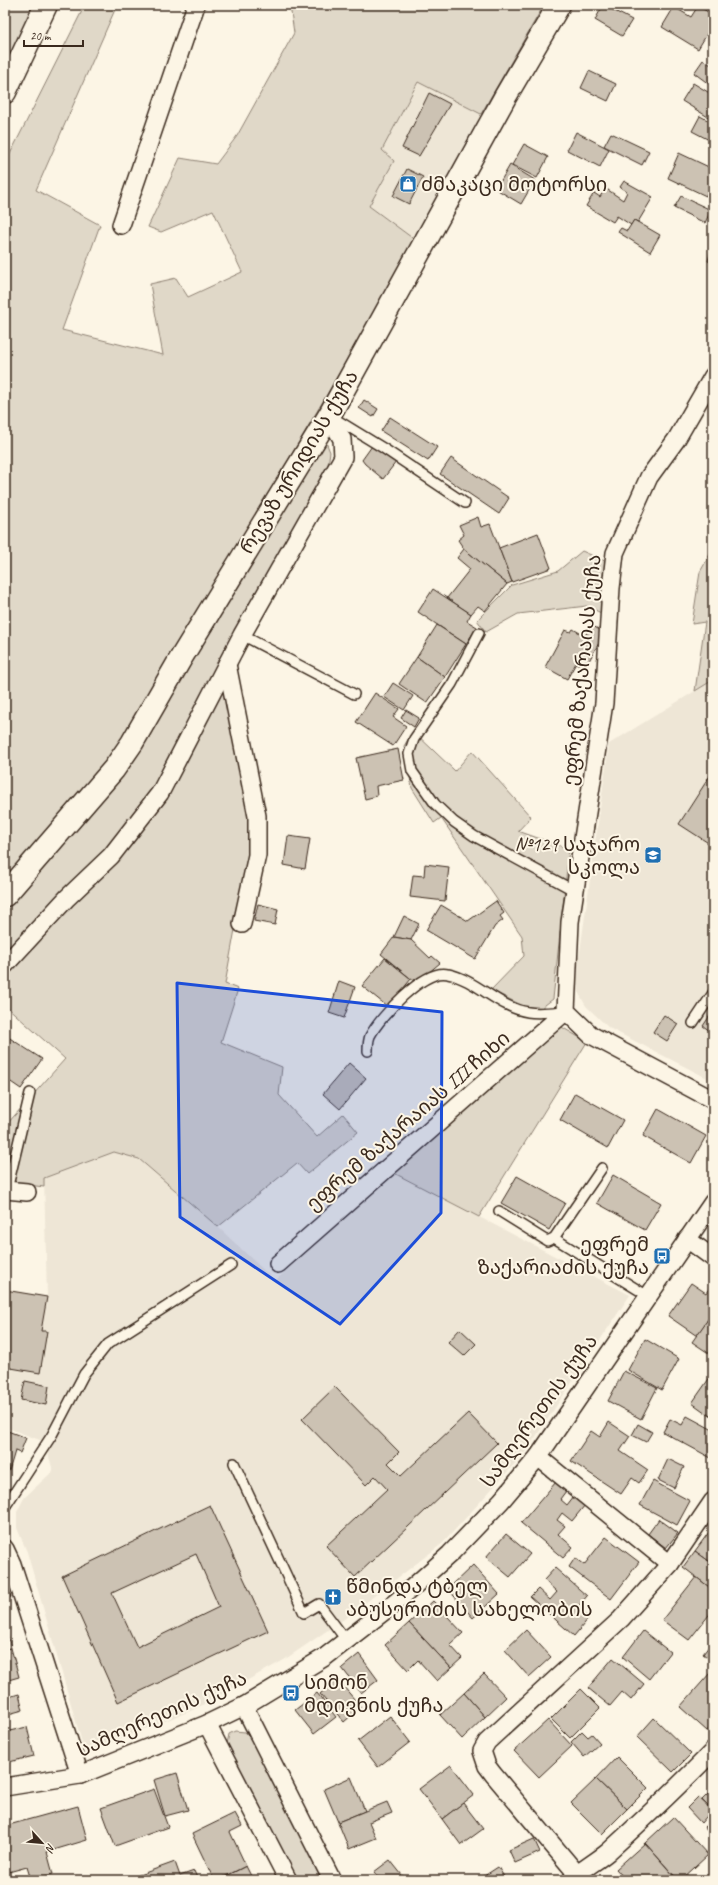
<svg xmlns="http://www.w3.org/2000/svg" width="718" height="1885" viewBox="0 0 718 1885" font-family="Caveat,'Noto Sans Georgian',sans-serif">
<rect width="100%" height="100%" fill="#fcf5e5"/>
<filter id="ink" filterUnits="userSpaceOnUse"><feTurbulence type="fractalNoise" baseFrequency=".025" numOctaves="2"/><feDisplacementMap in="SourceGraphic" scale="8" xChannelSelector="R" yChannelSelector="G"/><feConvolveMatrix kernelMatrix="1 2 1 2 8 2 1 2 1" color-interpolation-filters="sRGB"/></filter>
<g filter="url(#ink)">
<g fill="#eee6d6">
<polygon points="419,82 481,114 415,240 369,206 394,161 382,150"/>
<polygon points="713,680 713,1081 609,1028 586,1006 577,990 578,966 609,744"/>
<polygon points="114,1152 139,1159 218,1227 275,1281 394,1173 630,1295 527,1450 443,1543 347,1617 284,1660 195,1709 85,1753 27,1552 17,1528 17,1512 24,1498 53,1471 45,1442 5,1427 5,1290 47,1297 44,1178"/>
</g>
<g fill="#e0d8c8" stroke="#8e8173">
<polygon points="5,5 46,5 5,83"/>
<polygon points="85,5 117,5 36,190 100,225 62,330 163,355 150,284 176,278 188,297 242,272 213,210 161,232 148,227 180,158 216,164 237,136 294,33 290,5 544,5 481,114 418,82 382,150 394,161 369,206 415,240 329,391 116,752 5,877 5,164"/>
<polygon points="326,442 330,452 328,465 147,801 120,837 5,956 5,902 121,772"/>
<polygon points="713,549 713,680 695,691 705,622 692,624 700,572"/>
<polygon points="582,551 607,562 603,614 587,606 518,614 486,632 477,620 512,585 558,571"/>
<polygon points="220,687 228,687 250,807 249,853 225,984 238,989 221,1042 282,1067 279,1095 317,1137 343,1114 358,1132 307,1174 297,1163 218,1227 139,1159 114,1152 44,1178 44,1187 5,1182 5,1122 7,1124 65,1059 5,1005 5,977 119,851"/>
<polygon points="413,731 455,771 472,751 531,817 518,831 569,849 553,999 541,1008 525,1007 491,990 524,956 522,936 441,818 434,823 412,788 404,746"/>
<polygon points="560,1026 587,1042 479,1217 394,1173"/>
<polygon points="235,1731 245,1732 253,1739 327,1880 297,1880 229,1754 227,1744 229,1734"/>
</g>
<g fill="#ccc2b3" stroke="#3b2a1e" fill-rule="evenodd">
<polygon points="603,5 632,20 622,36 595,20"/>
<polygon points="698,6 713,15 713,24 698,49 662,27 674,7 691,17"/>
<polygon points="703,60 713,66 713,87 694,73"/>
<polygon points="589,71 616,84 608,101 581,88"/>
<polygon points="693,83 713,95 713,120 682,101"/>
<polygon points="429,93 450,104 419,156 402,148"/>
<polygon points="700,116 713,123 713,142 692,131"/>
<polygon points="576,132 609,149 600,167 567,150"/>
<polygon points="611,133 649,151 642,165 604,146"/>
<polygon points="524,144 548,157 537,178 512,165"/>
<polygon points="679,153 713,169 713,181 706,196 668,178"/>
<polygon points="510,165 535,180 521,204 496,189"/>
<polygon points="407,169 423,177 409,204 393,196"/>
<polygon points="624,181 653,197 638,222 634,220 631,225 617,216 613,222 586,206 594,193 600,197 605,188 623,200 627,192 620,187"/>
<polygon points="681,196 711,210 705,223 674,208"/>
<polygon points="634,220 660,235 650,252 618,232 621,228 627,231"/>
<polygon points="713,243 713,263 708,261"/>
<polygon points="364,400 378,409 373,417 359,408"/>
<polygon points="390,417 437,447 428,461 381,431"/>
<polygon points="372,446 396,462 383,479 365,464 362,460"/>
<polygon points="451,458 509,498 499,514 440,474"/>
<polygon points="478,517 481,527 490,524 512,582 507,584 464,549 458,540 464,535 459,525"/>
<polygon points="538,533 551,568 512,582 499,548"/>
<polygon points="464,549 507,584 485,611 478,606 471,614 447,598 470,569 457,558"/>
<polygon points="433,589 471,614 467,621 477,627 466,644 418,612"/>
<polygon points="437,625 466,644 445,677 417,657"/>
<polygon points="591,625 600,630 600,641 585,668 576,663 567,679 545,667 565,630 571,632 573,629 585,636"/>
<polygon points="417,657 445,677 427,703 399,684"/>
<polygon points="393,683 413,696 404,710 384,697"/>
<polygon points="375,693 399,709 393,717 406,726 393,746 356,722"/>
<polygon points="406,710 419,718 414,727 401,718"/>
<polygon points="398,749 404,780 376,786 377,796 365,799 356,758"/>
<polygon points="713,771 713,846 679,824"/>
<polygon points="288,836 310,839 305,869 284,865"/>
<polygon points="425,864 449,867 445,901 410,897 413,875 424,876"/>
<polygon points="496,901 504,913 500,916 503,920 495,926 475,959 426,930 441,905 468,921"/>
<polygon points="258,904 278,909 275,925 254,921"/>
<polygon points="404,916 419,924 411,940 394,937"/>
<polygon points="394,937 411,940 430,958 432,956 440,963 416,983 381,954"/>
<polygon points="385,958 411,979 388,1007 362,986"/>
<polygon points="339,981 355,987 344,1018 329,1013"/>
<polygon points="713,1011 713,1033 703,1026"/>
<polygon points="664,1015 678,1024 667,1041 653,1032"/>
<polygon points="5,1035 42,1059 21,1089 5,1078"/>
<polygon points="349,1063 366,1078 340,1109 323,1094"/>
<polygon points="575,1093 623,1120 608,1148 560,1120"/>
<polygon points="658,1109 706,1136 691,1163 643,1136"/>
<polygon points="613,1175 661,1203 645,1230 597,1203"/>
<polygon points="517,1176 565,1203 549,1230 501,1203"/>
<polygon points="691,1283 706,1293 713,1283 713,1312 697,1336 668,1316"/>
<polygon points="5,1290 47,1297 41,1331 47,1331 40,1373 5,1367"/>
<polygon points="713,1312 713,1356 692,1342"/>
<polygon points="460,1329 476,1344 464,1356 448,1342"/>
<polygon points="645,1339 679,1359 662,1390 628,1370"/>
<polygon points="624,1371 657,1388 641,1419 608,1401"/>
<polygon points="713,1373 713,1418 692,1403"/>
<polygon points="25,1381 49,1386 46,1405 21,1400"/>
<polygon points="335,1387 399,1452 388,1463 401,1476 468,1413 497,1443 355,1577 326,1546 387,1489 375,1476 366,1485 302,1419"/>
<polygon points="687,1416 713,1430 713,1454 711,1458 663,1432 670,1419 682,1425"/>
<polygon points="609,1422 630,1436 620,1451 648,1470 639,1483 632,1478 621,1494 571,1461 591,1431 600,1437"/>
<polygon points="638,1424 652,1432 646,1442 632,1435"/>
<polygon points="5,1430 26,1438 20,1453 15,1451 9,1471 5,1470"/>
<polygon points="668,1459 684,1467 674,1488 658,1480"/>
<polygon points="653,1481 690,1501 677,1525 640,1505"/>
<polygon points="556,1482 566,1491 560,1499 567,1505 574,1496 585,1505 572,1521 562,1513 557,1520 565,1526 558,1534 573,1547 563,1558 521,1523"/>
<path d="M210 1505 268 1631 118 1702 62 1576ZM196 1554 219 1607 137 1647 112 1593Z"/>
<polygon points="659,1519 678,1533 666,1548 648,1534"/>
<polygon points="712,1528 713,1529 713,1564 695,1551"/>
<polygon points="506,1534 530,1554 510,1577 486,1557"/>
<polygon points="606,1537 639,1562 611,1599 569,1567 575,1558 584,1565"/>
<polygon points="695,1551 713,1564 713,1590 683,1567"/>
<polygon points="473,1565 499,1594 473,1618 448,1589"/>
<polygon points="555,1568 587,1596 577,1608 589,1618 574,1636 530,1597 538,1589 550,1600 557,1592 544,1580"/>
<polygon points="696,1577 713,1590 713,1610 689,1640 662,1620"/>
<polygon points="5,1582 11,1597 5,1599"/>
<polygon points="433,1601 463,1633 450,1645 462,1658 451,1668 409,1623"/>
<polygon points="409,1623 451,1668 437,1681 418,1660 408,1670 385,1645"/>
<polygon points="5,1626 11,1648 5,1649"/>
<polygon points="526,1630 551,1657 529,1677 505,1650"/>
<polygon points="643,1631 670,1652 649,1679 623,1657"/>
<polygon points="713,1641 713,1661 703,1654"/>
<polygon points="11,1648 19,1677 5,1681 5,1649"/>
<polygon points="359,1654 378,1680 361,1693 342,1668"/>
<polygon points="613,1658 644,1684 631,1700 622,1692 610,1706 588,1688"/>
<polygon points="710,1673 713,1676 713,1724 707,1731 680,1707"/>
<polygon points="484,1674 506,1697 485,1717 464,1693"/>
<polygon points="337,1679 361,1707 344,1722 320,1694"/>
<polygon points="581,1689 600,1708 570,1738 551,1719"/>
<polygon points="317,1693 336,1717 314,1734 295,1710"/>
<polygon points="464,1693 485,1717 462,1739 440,1715"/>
<polygon points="19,1694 23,1710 5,1715 5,1698"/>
<polygon points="390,1716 410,1742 378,1767 358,1741"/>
<polygon points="654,1718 691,1754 673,1772 637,1737"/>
<polygon points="548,1720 572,1746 539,1777 514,1751"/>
<polygon points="27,1727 34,1756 5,1763 5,1732"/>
<polygon points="582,1731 588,1737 592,1734 600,1743 584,1757 571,1742"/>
<polygon points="617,1757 648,1788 627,1809 596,1779"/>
<polygon points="451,1765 474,1795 442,1819 419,1789"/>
<polygon points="177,1773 188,1810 165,1816 154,1780"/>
<polygon points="351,1777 365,1811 338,1822 324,1789"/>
<polygon points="596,1779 627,1809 602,1834 571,1803"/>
<polygon points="154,1789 168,1827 115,1846 101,1808"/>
<polygon points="713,1789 713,1811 702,1800"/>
<polygon points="698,1797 712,1810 701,1823 687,1808"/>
<polygon points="387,1802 392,1813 369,1822 376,1838 349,1849 338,1822"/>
<polygon points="463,1803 483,1829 461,1845 442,1819"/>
<polygon points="78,1806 87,1840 47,1852 53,1874 31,1880 27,1867 5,1873 5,1826"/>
<polygon points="235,1813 242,1826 230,1832 246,1866 218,1880 214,1880 192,1834"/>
<polygon points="673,1817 708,1855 681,1880 678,1880 645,1843"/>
<polygon points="713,1818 713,1838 704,1827"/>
<polygon points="534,1839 540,1852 515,1863 509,1850"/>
<polygon points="645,1843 674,1876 670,1880 626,1880 616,1869"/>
<polygon points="390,1860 406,1880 376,1880 379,1878 374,1872"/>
<polygon points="175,1862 180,1876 194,1871 198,1880 129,1880 128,1879"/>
<polygon points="246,1866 253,1880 218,1880 219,1880"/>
<polygon points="498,1867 506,1880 478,1880"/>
</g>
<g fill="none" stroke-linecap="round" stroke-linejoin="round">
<g stroke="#3b2a1e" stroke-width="12">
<g id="service">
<polyline points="334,418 383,448 465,503"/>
<polyline points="479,633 452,684 414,739 409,754 412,771 435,804 454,822 474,836 575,891"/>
<polyline points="242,635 354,694"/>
<polyline points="693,1023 713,993"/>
<path d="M368 1051C368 1047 368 1041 370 1036 380 1017 424 968 448 974 477 980 499 1008 528 1012 539 1014 553 1012 565 1011"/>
<polyline points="602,1168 554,1238 648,1296"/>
<polyline points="7,1190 30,1093"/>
<polyline points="499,1211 547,1241 554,1238"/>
<polyline points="234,1463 304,1613 319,1604 346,1640"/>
<polyline points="5,1507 52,1435 84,1374 108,1344 231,1265"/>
</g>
</g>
<g stroke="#3b2a1e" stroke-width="20">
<g id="minor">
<polyline points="121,225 196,5"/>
<polyline points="713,376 676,440 649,477 615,553 611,588 604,703 570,922 566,1011 591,1035 713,1100"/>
<polyline points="227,664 257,816 257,855 242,924"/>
<polyline points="5,965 67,898 111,856 160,793 242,635 343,457 342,439 329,416"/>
<polyline points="5,1190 27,1192"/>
<polyline points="687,1239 713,1258"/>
<polyline points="278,1264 566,1011"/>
<polyline points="538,1457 670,1564"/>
<polyline points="5,1549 12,1564 80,1775"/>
<polyline points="244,1706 332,1880"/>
<polyline points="207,1724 288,1880"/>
<polyline points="5,1787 80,1775 207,1724 244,1706 325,1657 396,1602 450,1554 501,1501 538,1457 713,1202"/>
<polyline points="577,1874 493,1774 487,1766 482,1751 487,1742 621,1619 670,1564 713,1501"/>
<path d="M571 1880C582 1869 596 1862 608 1852 644 1819 679 1786 713 1751"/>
</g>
</g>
<g stroke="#3b2a1e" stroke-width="25">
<polyline id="tertiary" points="5,895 114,769 132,743 181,658 329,416 505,97 559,5"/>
</g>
<g stroke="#3b2a1e" stroke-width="25">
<polyline id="secondary" points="5,92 46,5"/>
</g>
<use href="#service" stroke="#fcf5e5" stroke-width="9"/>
<use href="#minor" stroke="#fcf5e5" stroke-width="17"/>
<use href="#tertiary" stroke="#fcf5e5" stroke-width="22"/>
<use href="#secondary" stroke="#fcf5e5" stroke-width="22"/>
</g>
</g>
<path fill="#1d4ed8" fill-opacity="0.2" stroke="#1d4ed8" stroke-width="3" stroke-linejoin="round" d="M177 983 442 1012 441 1213 340 1324 180 1217Z"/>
<defs>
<g id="shop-square" transform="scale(0.9)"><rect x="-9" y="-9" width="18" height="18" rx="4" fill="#1f6fb2" stroke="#fcf5e5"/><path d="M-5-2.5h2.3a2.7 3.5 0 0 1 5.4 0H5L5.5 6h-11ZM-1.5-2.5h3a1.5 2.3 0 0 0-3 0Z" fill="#fff"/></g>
<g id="school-square" transform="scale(0.9)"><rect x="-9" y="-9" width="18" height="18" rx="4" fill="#1f6fb2" stroke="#fcf5e5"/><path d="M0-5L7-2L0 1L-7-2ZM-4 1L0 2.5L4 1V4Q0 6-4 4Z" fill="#fff"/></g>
<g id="bus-square" transform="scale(0.9)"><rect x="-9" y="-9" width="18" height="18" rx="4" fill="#1f6fb2" stroke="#fcf5e5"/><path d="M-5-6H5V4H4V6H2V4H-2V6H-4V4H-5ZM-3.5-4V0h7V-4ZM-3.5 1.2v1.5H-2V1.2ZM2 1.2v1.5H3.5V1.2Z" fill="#fff"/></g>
<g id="church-square" transform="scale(0.9)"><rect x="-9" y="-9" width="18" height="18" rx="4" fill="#1f6fb2" stroke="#fcf5e5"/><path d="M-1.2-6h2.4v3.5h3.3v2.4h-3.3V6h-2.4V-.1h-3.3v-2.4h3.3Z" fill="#fff"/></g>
</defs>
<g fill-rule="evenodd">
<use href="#shop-square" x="408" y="184"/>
<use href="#school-square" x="653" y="855"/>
<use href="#bus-square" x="662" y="1256"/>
<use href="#church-square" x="333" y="1597"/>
<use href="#bus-square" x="291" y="1693"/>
</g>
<g text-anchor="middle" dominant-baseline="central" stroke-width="4" stroke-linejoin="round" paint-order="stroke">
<g font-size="20" fill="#3b2a1e" stroke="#fcf5e5" text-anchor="start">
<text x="421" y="184">ძმაკაცი მოტორსი</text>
<text x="640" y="844" text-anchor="end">№129 საჯარო<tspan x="640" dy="23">სკოლა</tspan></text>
<text x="649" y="1244" text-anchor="end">ეფრემ<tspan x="649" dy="23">ზაქარიაძის ქუჩა</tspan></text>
<text x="346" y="1586">წმინდა ტბელ<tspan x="346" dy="23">აბუსერიძის სახელობის</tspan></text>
<text x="304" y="1682">სიმონ<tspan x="304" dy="23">მდივნის ქუჩა</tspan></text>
</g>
<g font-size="20" fill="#3b2a1e" stroke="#fcf5e5">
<text transform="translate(299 462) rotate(-59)">რევაზ ურიდიას ქუჩა</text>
<text transform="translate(582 670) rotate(-84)">ეფრემ ზაქარაიას ქუჩა</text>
<text transform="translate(408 1121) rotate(-41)">ეფრემ ზაქარაიას III ჩიხი</text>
<text transform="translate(539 1411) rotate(-54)">სამღერეთის ქუჩა</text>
<text transform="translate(162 1714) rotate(-24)">სამღერეთის ქუჩა</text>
</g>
</g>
<rect width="718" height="1885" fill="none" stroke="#fcf5e5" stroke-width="20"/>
<rect x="10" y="10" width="698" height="1865" fill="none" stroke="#3b2a1e" stroke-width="1.5" filter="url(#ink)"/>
<g transform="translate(42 1843) rotate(117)" stroke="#fcf5e5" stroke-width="3" paint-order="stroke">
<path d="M0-3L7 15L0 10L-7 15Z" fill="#3b2a1e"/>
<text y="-6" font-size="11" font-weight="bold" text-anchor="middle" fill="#3b2a1e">N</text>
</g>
<path d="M24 40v6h59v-6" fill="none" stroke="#3b2a1e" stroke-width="2"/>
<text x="30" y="40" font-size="12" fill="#3b2a1e" stroke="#fcf5e5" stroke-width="3" paint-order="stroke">20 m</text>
</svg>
